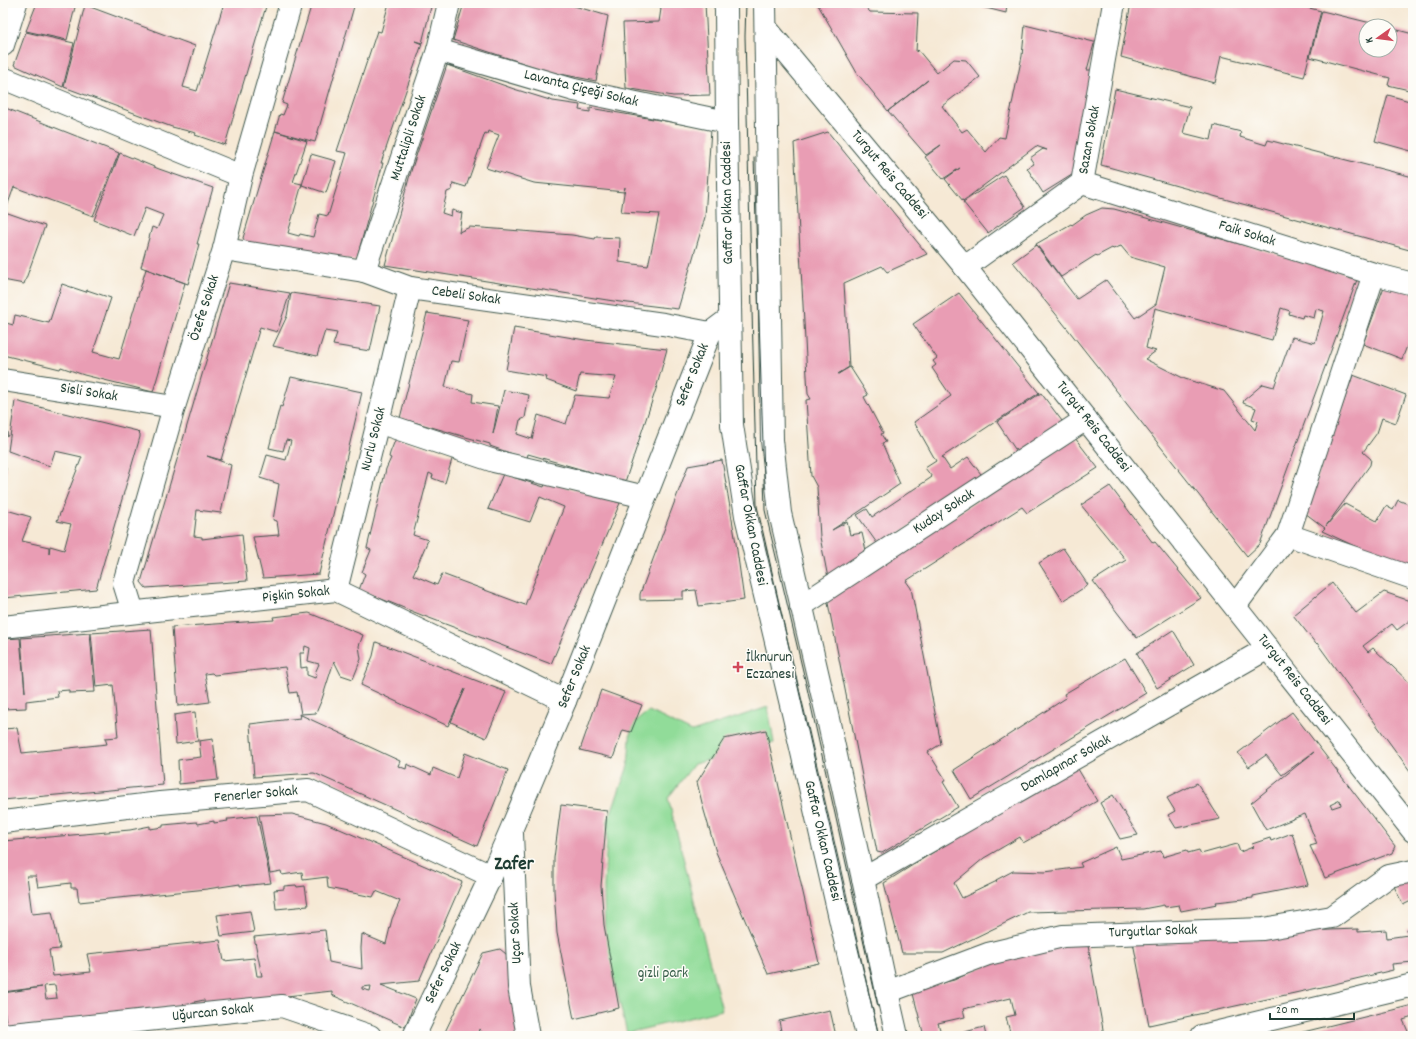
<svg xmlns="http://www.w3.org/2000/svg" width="1416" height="1039" viewBox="0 0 1416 1039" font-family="Dekko,sans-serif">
<rect width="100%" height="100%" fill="#fdfcf7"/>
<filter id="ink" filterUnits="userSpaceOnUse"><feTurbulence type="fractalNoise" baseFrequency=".025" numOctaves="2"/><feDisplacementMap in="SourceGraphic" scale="8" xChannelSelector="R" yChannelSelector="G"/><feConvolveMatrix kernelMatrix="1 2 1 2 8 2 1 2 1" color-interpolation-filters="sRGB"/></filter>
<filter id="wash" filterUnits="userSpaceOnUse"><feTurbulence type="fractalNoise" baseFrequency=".012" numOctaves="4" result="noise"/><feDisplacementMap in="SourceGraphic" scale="16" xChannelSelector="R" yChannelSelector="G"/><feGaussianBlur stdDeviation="0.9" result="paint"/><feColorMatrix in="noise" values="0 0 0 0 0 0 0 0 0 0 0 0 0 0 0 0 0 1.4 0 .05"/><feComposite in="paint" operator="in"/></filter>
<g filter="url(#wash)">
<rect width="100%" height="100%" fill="#f6e9d5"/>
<polygon fill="#91dc99" stroke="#588c66" points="768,707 774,743 694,764 668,798 722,1010 627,1033 605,943 604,887 608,821 628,766 631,725 649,711 692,732"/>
<g id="blocks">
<g fill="#e99db4" fill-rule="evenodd">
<polygon points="37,3 76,3 67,40 26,31"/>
<polygon points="224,3 267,3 225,145 195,135 196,133 172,127 64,87 85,5 195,46 183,87 197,91"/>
<polygon points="312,3 355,3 315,142 275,131 280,114 283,115 287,105 282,103"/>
<polygon points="389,3 432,3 422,43 415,41 422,44 381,163 383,163 356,261 246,243 243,238 275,131 307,141 293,182 302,184 288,233 299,236 300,234 313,237 319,214 328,216 347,153 337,151 377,31 381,32"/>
<polygon points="464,3 564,3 608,16 596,81 550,72 453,40"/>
<polygon points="658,3 705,3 710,95 673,96 626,88 623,23 659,22 661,9"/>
<polygon points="817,3 862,3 870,12 918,13 916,52 918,50 937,73 954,59 966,60 980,77 942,106 962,132 967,129 986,152 999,137 1005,138 1022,56 1025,25 1098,43 1098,45 1094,44 1087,70 1093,70 1075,173 1043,193 1027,168 1034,164 1030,158 1043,149 1047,150 1036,146 963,201 945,179 960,168 943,179 925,157 941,145 926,155 888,111 928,80 888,111 857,73"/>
<polygon points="970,3 1007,3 1006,13 970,4"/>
<polygon points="1131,3 1290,3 1321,11 1304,77 1221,56 1215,83 1121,57"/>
<polygon points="1322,11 1379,25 1366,26 1366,50 1390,50 1390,28 1413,34 1413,91 1388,85 1390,78 1310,57"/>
<polygon points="26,32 74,43 63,87 14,65"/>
<path d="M447 65 514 89 553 101 580 105 579 110 590 112V108L711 129 705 217 678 309 620 302 385 265 411 171ZM488 131 499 135 486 168 534 183 624 192 625 187 621 212 659 214 648 266 619 262 620 238 596 237 595 239 572 235 470 227 459 232 462 213 452 210 451 216 442 213 447 192 452 190 453 183 466 187 485 133 487 134Z"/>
<polygon points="1115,89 1190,107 1183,133 1211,140 1214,125 1241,132 1240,137 1266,145 1268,140 1413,177 1413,251 1101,165"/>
<polygon points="1388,95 1413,102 1413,144 1411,151 1375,141"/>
<polygon points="3,107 119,153 93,216 14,187 5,212 45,226 24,284 3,280"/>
<polygon points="828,132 927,254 887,272 882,266 844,283 849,367 838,374 850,367 868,395 864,397 883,433 881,434 886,442 882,443 900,484 832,530 847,522 850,535 862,533 867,555 828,578 820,537 817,487 811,476 806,400 811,399 808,394 794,143"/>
<polygon points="120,153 159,169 213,188 197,244 199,244 188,284 141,267 152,227 157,229 163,215 145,208 134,236 94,220"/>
<polygon points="311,154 336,161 326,193 302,185"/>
<polygon points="1004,175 1025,207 988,233 963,202"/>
<path d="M1102 208 1114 209 1358 277 1260 544 1247 556 1055 313 1013 262 1036 245 1077 299 1106 280 1135 318 1156 304 1165 267 1130 257 1121 246 1113 249 1112 248 1097 256 1096 255 1061 277 1036 244 1071 224 1072 225 1086 215ZM1155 308 1272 340 1281 308 1290 311 1289 314 1302 318 1303 315 1314 318 1316 309 1324 311 1315 343 1292 337 1274 387 1263 384 1244 400 1243 403 1256 408 1252 419 1258 421 1255 430 1224 391 1185 379 1145 359 1156 351 1146 348Z"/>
<polygon points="146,269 185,283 153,392 84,375 61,367 60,369 3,355 3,322 13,325 15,315 49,323 62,284 86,292 87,290 111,298 93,352 119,359"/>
<polygon points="229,283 290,293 277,332 260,327 221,460 207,456 231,465 221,513 197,510 194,536 202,537 202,539 242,534 247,581 146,588 141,582"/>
<polygon points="1385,284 1413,292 1413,343 1409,341 1402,359 1363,344"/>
<polygon points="291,293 380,306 370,351 333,345 337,333 325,331 317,356 273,346 287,316"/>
<polygon points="959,293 1039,393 942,457 950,469 968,457 984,478 879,546 857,515 867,509 872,517 932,477 925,468 936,461 914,422 951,396 932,368 936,365 933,361 937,358 913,324"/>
<polygon points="427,313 468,320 459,362 451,361 445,387 473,394 472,402 498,406 493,434 504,390 529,395 525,418 520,420 517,434 532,439 538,415 566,424 575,395 609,398 616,377 580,374 576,391 546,380 547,377 506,370 514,328 585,340 667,349 656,389 625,482 528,454 527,459 490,446 490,444 400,418"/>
<polygon points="1353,375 1406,395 1396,423 1382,418 1377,433 1363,452 1371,459 1370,465 1326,526 1345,504 1377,521 1386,506 1393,510 1398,500 1413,506 1413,569 1361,549 1322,531 1325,528 1305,513"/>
<polygon points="291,377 362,392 319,574 263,578 253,537 279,535 277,521 273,520 279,484 260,478 267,455 286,460 291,441 286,440 283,451 269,448 280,406 282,407"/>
<polygon points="1041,393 1065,425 1019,455 997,422"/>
<polygon points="15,401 137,431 140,434 140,437 96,589 4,598 3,601 3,509 31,517 22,541 49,547 49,554 50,546 64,550 71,524 57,521 82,457 55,451 50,466 8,451"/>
<polygon points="3,418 8,436 3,437"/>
<polygon points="396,438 453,456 445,483 432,478 433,475 429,473 413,535 428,540 413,575 437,585 442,574 525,605 564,507 540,497 530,522 488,509 503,474 544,487 546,481 620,503 551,664 424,616 359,590 365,574 362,572 371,550 367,548 386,469 391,458 389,457 390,453"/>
<polygon points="1075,438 1098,468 1027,513 1022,507 906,581 911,588 941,744 928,752 946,780 943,782 958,807 882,853 877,852 827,598"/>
<polygon points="722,460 736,543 744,600 699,606 696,590 683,591 683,599 640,600 640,594 688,466"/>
<polygon points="3,467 6,468 4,482 3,482"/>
<polygon points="1110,486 1153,543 1155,542 1201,598 1137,638 1093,581 1126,560 1081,505"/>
<polygon points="1063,548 1088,585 1063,601 1039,563"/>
<polygon points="1332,583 1356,613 1384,592 1413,602 1413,618 1397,630 1392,624 1363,646 1368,652 1373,648 1413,686 1413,775 1317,643 1316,644 1293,615"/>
<path d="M309 613 363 635 359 646 361 659 353 679 341 675 334 661 322 699 316 713 301 714 297 692 290 693 285 667 214 675 212 673 205 674 210 702 178 706 172 627 274 620 273 617ZM305 646 310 648 308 661 319 664 315 673 317 674 315 678 307 675V667L301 668 300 653H304Z"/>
<polygon points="151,629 163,785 3,800 3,729 17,728 22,753 107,744 105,738 118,737 113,685 96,687 91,633"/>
<polygon points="1173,630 1194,665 1157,688 1137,653"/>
<polygon points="90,633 95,692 69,693 69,690 57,691 58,697 26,701 26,708 3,709 3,639 20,638 25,692 21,638"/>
<polygon points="376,642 506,692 486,738 451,722 465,689 448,726 361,685 373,656"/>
<polygon points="1125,658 1146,693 971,799 954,770 1066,698 1064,694"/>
<polygon points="601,690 642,705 631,732 623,730 613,758 580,750"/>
<polygon points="195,712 198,741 176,744 174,715"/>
<path d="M1292 712 1395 846 1392 853 1325 878 1310 846 1317 844 1305 814 1266 830 1251 803 1314 752 1282 775 1266 755 1249 767 1238 753ZM1340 800 1341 805 1332 808 1330 805Z"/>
<polygon points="299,714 400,761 398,766 406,769 407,764 431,775 433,768 457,778 465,753 508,770 477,846 314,773 254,777 250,724 300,718"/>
<polygon points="766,730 819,963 768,974 716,852 703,807 697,782 724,739"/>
<polygon points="213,739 218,780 179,784 178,760 201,757 199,741"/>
<polygon points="1075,764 1097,801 1023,843 1020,837 984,858 954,883 962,898 997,881 996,880 1013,871 1045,872 1082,867 1080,863 1116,847 1121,859 1161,851 1163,857 1187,850 1188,853 1199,850 1201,854 1237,844 1240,852 1253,847 1252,844 1270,838 1271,841 1292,833 1308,885 1253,896 1253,898 1216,902 1217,904 1181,911 1179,905 1165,907 1164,905 1143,909 1028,912 943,953 902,953 884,883"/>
<polygon points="1197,783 1220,819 1176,828 1168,815 1175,811 1167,798"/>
<polygon points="1113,795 1138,835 1120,839 1100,803"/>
<polygon points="561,805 607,811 601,886 604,925 619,1008 574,1019 557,933 554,891 554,858"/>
<path d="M292 814 326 823 462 882 419 981 381 985 416 999 405 1027 332 995V991L204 1005V1000L194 1002 195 1006 8 1031 3 1005V993L42 987 3 992V841L130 830 150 826V829L163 827V825L197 822 198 824 214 821V823L228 821 227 819H230L257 816 271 883 240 886V884L207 889 79 902 77 888H71V883L38 887 36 876H27L32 914 52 912 60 949 49 950 53 976 91 972 87 954 220 940 224 961 254 958 257 976H262L254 937 325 930 329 962 362 969 361 948 362 934 386 944 392 919 400 901 376 891 373 897 328 888 327 877 303 880 302 872 282 875 281 871 270 873 259 815ZM55 985 57 998 46 999 44 986ZM371 986 370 991 362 989V987Z"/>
<polygon points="1413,878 1413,905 1411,901 1403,905 1392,882"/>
<polygon points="296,885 297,887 305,886 308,906 276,909 274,890 284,889 284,886"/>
<polygon points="250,911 254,932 221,936 217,915"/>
<polygon points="1358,929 1358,932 1386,930 1387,938 1408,935 1407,929 1413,929 1413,962 1392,964 1393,970 1322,987 1149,1025 1132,937"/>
<polygon points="1087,940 1104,1035 1099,1036 1011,1036 1006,1017 1015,1015 1011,998 963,1009 965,1017 938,1023 942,1036 924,1036 912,990 954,980 993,962"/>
<polygon points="500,949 506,954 511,961 524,1036 492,1036 483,1033 479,1029 477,1036 443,1036 483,953"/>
<polygon points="1413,1005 1413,1017 1403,1020 1410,1036 1287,1036"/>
<polygon points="830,1010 836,1036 782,1036 779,1021"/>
<polygon points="984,1027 986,1036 961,1036 961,1033"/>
</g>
</g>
</g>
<g filter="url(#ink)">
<use href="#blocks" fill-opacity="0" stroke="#3f574c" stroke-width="1"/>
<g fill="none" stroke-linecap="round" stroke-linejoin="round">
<g stroke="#3f574c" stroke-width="24">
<g id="minor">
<polyline points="3,45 16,3"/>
<polyline points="438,50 574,90 727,122"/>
<polyline points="3,78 241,176"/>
<polyline points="1082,183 1374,274 1413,284"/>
<polyline points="224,249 364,271 410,288 663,324 710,333"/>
<polyline points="965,267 1082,183 1114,3"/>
<polyline points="364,271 438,50 449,3"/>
<polyline points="3,380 174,407"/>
<polyline points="378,422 494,461 645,497"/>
<polyline points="1288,535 1413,578"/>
<polyline points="336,590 378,422 410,288"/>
<polyline points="801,606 1086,419"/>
<polyline points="1235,606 1288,535 1374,274"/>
<polyline points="133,612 124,583 174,407 224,249 241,176 291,3"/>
<polyline points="3,627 336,590 565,701"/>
<polyline points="3,822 160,803 308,790 491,876"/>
<polyline points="512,834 519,987 528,1036"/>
<polyline points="863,879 1268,648"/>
<polyline points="887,992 988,954 1063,936 1263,929 1332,917 1389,876 1413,871"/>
<polyline points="3,1035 282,1006 370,1036"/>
<polyline points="414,1036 491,876 511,830 565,701 710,333 730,318"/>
<polyline points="1202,1036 1413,985"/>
</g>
</g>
<g stroke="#3f574c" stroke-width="24">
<g id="major">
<polyline points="725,3 726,9 727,122 732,425 746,516 793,713 867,1036"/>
<polyline points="765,3 772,440 780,513 828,719 863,879 887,992 897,1036"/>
<polyline points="766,28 965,267 1413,831"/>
</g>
</g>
<use href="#minor" stroke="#fff" stroke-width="22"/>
<use href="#major" stroke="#fff" stroke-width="22"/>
<g stroke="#1f3d34" stroke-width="1">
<polyline points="746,3 745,36 757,506 845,894 879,1036"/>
<polyline points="754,158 765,510 807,688 878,1007"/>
</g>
</g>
</g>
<path fill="#d1495b" stroke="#fdfcf7" stroke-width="1.5" d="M736 661h4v4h4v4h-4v4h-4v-4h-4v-4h4z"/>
<g text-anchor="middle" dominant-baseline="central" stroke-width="3" stroke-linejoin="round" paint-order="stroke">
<g font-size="15" fill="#1f3d34" stroke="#fdfcf7">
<text transform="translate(581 89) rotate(14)">Lavanta Çiçeği Sokak</text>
<text transform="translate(409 138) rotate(-72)">Muttalipli Sokak</text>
<text transform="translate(1090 140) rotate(-80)">Sazan Sokak</text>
<text transform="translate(889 175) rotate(50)">Turgut Reis Caddesi</text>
<text transform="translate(728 203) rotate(-91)">Gaffar Okkan Caddesi</text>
<text transform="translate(1247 234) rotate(17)">Faik Sokak</text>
<text transform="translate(466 296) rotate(8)">Cebeli Sokak</text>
<text transform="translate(205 308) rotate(-72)">Özefe Sokak</text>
<text transform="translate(693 375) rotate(-68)">Sefer Sokak</text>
<text transform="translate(89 393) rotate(9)">Sisli Sokak</text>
<text transform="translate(1093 427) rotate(52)">Turgut Reis Caddesi</text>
<text transform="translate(374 439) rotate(-76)">Nurlu Sokak</text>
<text transform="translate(944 512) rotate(-33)">Kuday Sokak</text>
<text transform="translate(750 525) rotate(79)">Gaffar Okkan Caddesi</text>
<text transform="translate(296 595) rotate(-6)">Pişkin Sokak</text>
<text transform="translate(575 677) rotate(-68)">Sefer Sokak</text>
<text transform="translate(1294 680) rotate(52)">Turgut Reis Caddesi</text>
<text transform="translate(1066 764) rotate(-30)">Damlapınar Sokak</text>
<text transform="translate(256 795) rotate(-5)">Fenerler Sokak</text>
<text transform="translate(822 841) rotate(77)">Gaffar Okkan Caddesi</text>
<text transform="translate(1153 932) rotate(-2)">Turgutlar Sokak</text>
<text transform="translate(516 933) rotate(-93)">Uçar Sokak</text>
<text transform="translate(444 973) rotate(-64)">Sefer Sokak</text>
<text transform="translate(213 1013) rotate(-6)">Uğurcan Sokak</text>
</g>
<g font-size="15" fill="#1f3d34" stroke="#fdfcf7" text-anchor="start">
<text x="746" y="658">İlknurun<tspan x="746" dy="17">Eczanesi</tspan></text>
</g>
<g font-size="15" fill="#365d48" stroke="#fdfcf7">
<text x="663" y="974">gizli park</text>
</g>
<g font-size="19" font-weight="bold" fill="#1f3d34" stroke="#fdfcf7">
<text x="514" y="865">Zafer</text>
</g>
</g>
<rect width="1416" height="1039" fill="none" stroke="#fdfcf7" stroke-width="16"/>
<g transform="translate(1378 38) rotate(256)"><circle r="19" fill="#fdfcf7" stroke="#a4b0a9"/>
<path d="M0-3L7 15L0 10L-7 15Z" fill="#d1495b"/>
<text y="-6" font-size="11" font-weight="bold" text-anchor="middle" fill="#1f3d34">K</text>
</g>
<path d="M1270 1013v6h84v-6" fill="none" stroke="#1f3d34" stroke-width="2"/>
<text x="1276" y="1013" font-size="12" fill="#1f3d34" stroke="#fdfcf7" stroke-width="3" paint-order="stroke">20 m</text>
</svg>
